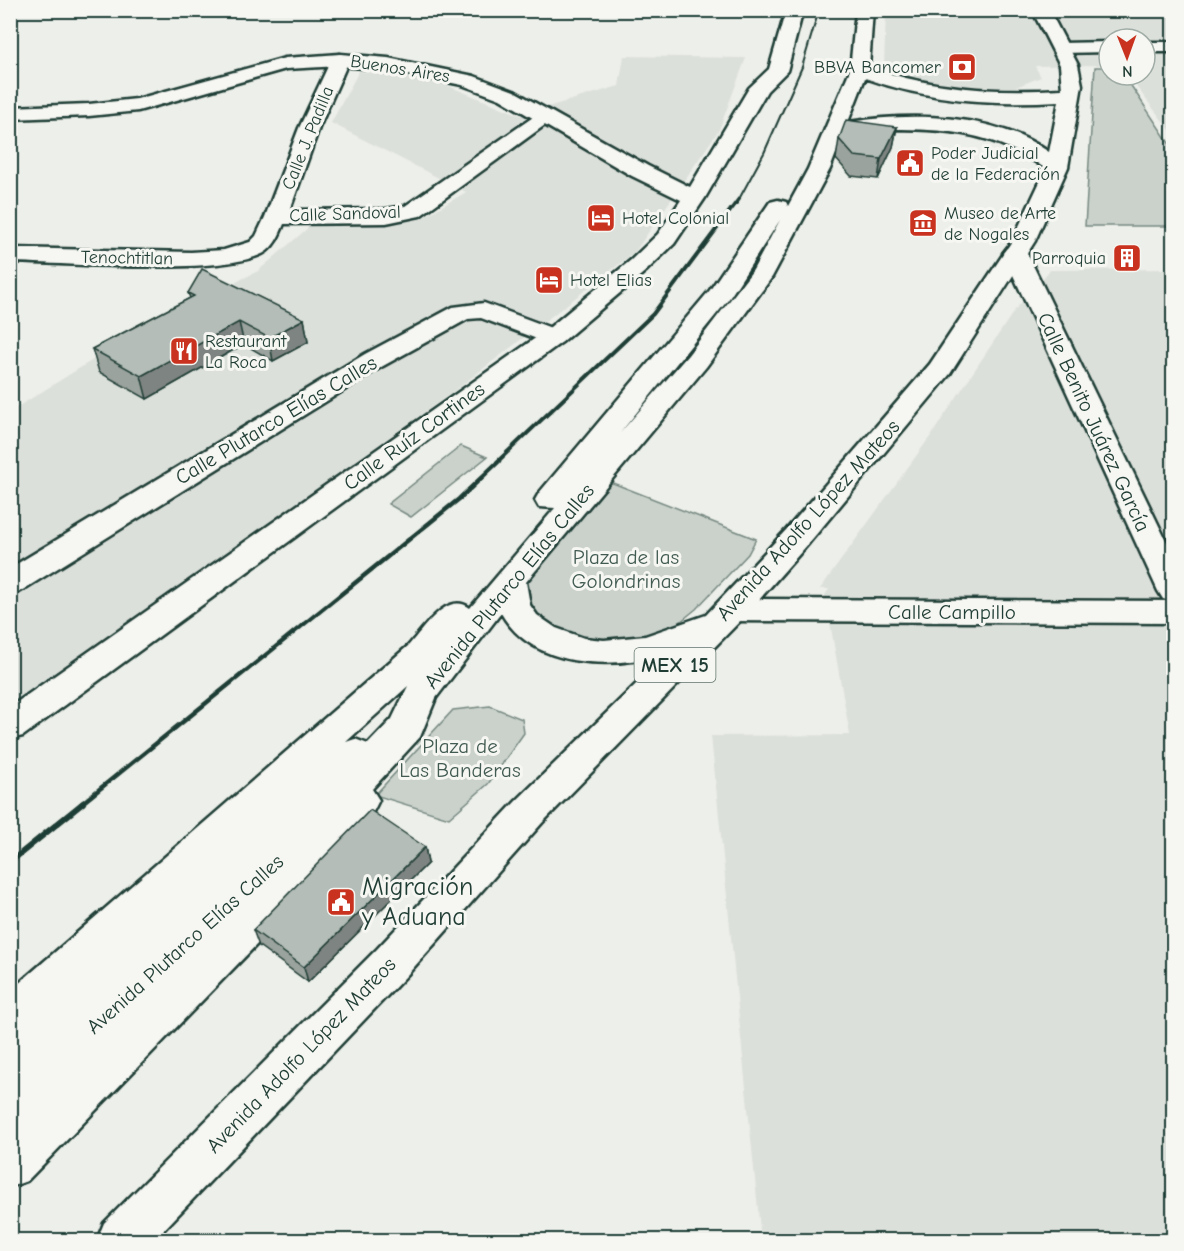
<svg xmlns="http://www.w3.org/2000/svg" width="1184" height="1251" viewBox="0 0 1184 1251" font-family="'Comic Neue',sans-serif">
<rect width="100%" height="100%" fill="#edefea"/>
<filter id="ink" filterUnits="userSpaceOnUse"><feTurbulence type="fractalNoise" baseFrequency=".0167" numOctaves="2"/><feDisplacementMap in="SourceGraphic" scale="12" xChannelSelector="R" yChannelSelector="G"/><feConvolveMatrix kernelMatrix="1 2 1 2 8 2 1 2 1" color-interpolation-filters="sRGB"/></filter>
<g filter="url(#ink)">
<g fill="#dce0db">
<polygon points="886,11 1173,11 1173,134 1127,75 1145,75 1145,39 1109,39 1109,65 1035,66 1041,77 1016,87 989,90 947,88 904,77 884,64"/>
<polygon points="624,56 746,58 719,130 635,252 453,392 11,707 11,411 147,326 258,271 309,227 420,219 466,192 331,123 359,71 436,81 520,115 619,86"/>
<polygon points="1173,269 1173,1240 761,1240 711,736 850,735 825,595 829,589 820,589 932,434 1014,311 1050,270"/>
</g>
<g fill="#cbd2cc" stroke="#758880" stroke-width="1.5">
<polygon points="1095,67 1109,67 1109,75 1124,75 1173,149 1173,226 1085,226"/>
<polygon points="461,446 487,457 411,517 388,504"/>
<polygon points="605,480 756,539 748,554 696,609 653,644 596,649 526,620 517,579"/>
<polygon points="490,706 522,719 524,733 488,784 449,818 375,795 453,710"/>
</g>
<g fill="none" stroke-linecap="round" stroke-linejoin="round">
<g stroke="#1f3d34" stroke-width="5">
<g id="street">
<polygon points="1109,42 1109,52 1061,53 1055,52 1052,48 1055,44 1061,43"/>
<rect x="1145" y="42" width="29" height="10"/>
<path d="M340 54 346 56 349 60 319 128 290 210 386 209 405 206 539 113H553L556 117 420 216 386 223 284 224C280 233 276 244 267 251 232 277 61 263 10 262V248L191 252 224 250 250 242 256 236 265 217 299 128 331 60 334 56Z"/>
<polygon points="1015,246 1023,248 1027,253 1174,557 1174,602 1163,599 1158,591 1003,253 1007,248"/>
<polygon points="484,303 562,332 566,337 562,342 553,345 481,318 468,319 383,366 21,591 10,594 10,568 365,354 453,307"/>
</g>
</g>
<g stroke="#1f3d34" stroke-width="5">
<g id="secondary">
<polygon points="786,10 803,10 787,71 767,91 705,198 674,244 647,270 562,342 23,736 10,739 10,707 544,332 631,260 658,234 681,200 632,176 500,99 462,85 388,70 340,66 286,69 138,111 89,116 10,119 10,107 89,104 137,99 285,58 340,54 388,58 474,76 514,91 648,166 690,187 749,88 769,69"/>
<polygon points="731,599 1174,601 1174,623 731,621 719,618 715,610 719,602"/>
</g>
</g>
<g stroke="#1f3d34" stroke-width="5">
<path id="highway" d="M856 10H873L869 67C932 89 995 93 1062 89L1060 65 1032 10H1049L1078 65 1082 85 1068 167 1035 241 950 374 809 543 743 618 542 823 407 975 154 1240H97L104 1223 377 949 516 801 667 654C612 669 534 670 501 613L436 698 420 737 372 789 379 800 364 830 301 899 27 1181 10 1187V1131L17 1124 10 1127V991L408 646C422 631 447 590 470 608L555 508 539 507 535 500 539 493 710 290 770 202 778 200 786 202 788 206 808 169 850 70ZM865 78C928 101 993 105 1059 101L1049 152C993 113 913 112 848 122ZM893 129C951 129 997 134 1046 169L1012 241 930 364 787 529 706 615 645 636 604 640 584 638 556 628 537 615 530 605 526 582 706 367 772 277 830 169 843 135ZM780 220 753 270 688 355 620 433 728 300ZM408 686 392 719 368 744 355 739 346 742Z"/>
</g>
<use href="#street" fill="#f6f6f2" fill-rule="evenodd"/>
<use href="#secondary" fill="#f6f6f2" fill-rule="evenodd"/>
<use href="#highway" fill="#f6f6f2" fill-rule="evenodd"/>
<polyline stroke="#1f3d34" stroke-width="2" points="738,201 764,153 802,67 819,10"/>
<polyline stroke="#1f3d34" stroke-width="4" points="497,462 653,314 739,199"/>
<polyline stroke="#1f3d34" stroke-width="4.5" points="81,804 459,499 499,461"/>
<polyline stroke="#1f3d34" stroke-width="6" points="10,862 83,803"/>
</g>
<g fill="#9ba39e" stroke="#1f3d34" stroke-width="1.5">
<polygon points="897,127 893,147 878,179 851,176 836,159 839,139"/>
<polygon points="188,293 304,319 308,342 273,361 244,344 147,399 99,372 92,349 190,298"/>
<polygon points="425,847 428,863 308,982 259,946 253,930"/>
</g>
<g fill="#7e8481" stroke="#1f3d34" stroke-width="1.5">
<polygon points="897,127 893,147 878,179 881,159"/>
<polygon points="304,319 308,342 273,361 269,338"/>
<polygon points="239,322 244,344 147,399 141,376"/>
<polygon points="425,847 428,863 308,982 304,967"/>
</g>
<g fill="#b4bdb8" stroke="#1f3d34" stroke-width="1.5">
<polygon points="846,120 897,127 881,159 854,156 839,139"/>
<polygon points="202,269 304,319 269,338 239,322 141,376 92,349 194,296 188,293"/>
<polygon points="370,810 425,847 304,967 253,930"/>
</g>
</g>
<defs>
<g id="bank-square" transform="scale(1.5)"><rect x="-9" y="-9" width="18" height="18" rx="4" fill="#c8321e" stroke="#f6f6f2"/><path d="M-6-4H6V4H-6ZM0-2.3a2.3 2.3 0 1 0 0 4.6a2.3 2.3 0 1 0 0-4.6Z" fill="#fff"/></g>
<g id="civic-square" transform="scale(1.5)"><rect x="-9" y="-9" width="18" height="18" rx="4" fill="#c8321e" stroke="#f6f6f2"/><path d="M-.6-6.5H3V-4.5H.6V-3L4-1V1h2V6H-6V1h2V-1L-.6-3ZM-1.2 2.5V6h2.4V2.5Z" fill="#fff"/></g>
<g id="hotel-square" transform="scale(1.5)"><rect x="-9" y="-9" width="18" height="18" rx="4" fill="#c8321e" stroke="#f6f6f2"/><path d="M-6-4.5h1.5V1H6V5H4.5V3h-9V5H-6ZM-4 0a1.8 1.8 0 1 1 3.6 0ZM.5 0V-2.5h3Q6-2.5 6 0Z" fill="#fff"/></g>
<g id="museum-square" transform="scale(1.5)"><rect x="-9" y="-9" width="18" height="18" rx="4" fill="#c8321e" stroke="#f6f6f2"/><path d="M0-6L6-3V-2H-6V-3ZM-5-1h2V3h-2ZM-1-1h2V3h-2ZM3-1h2V3H3ZM-6 4H6V6H-6Z" fill="#fff"/></g>
<g id="building-square" transform="scale(1.5)"><rect x="-9" y="-9" width="18" height="18" rx="4" fill="#c8321e" stroke="#f6f6f2"/><path d="M-4-6H4V6H1V3H-1V6H-4ZM-2.5-4.3h1.7v1.8h-1.7ZM.8-4.3h1.7v1.8H.8ZM-2.5-1h1.7V.8h-1.7ZM.8-1h1.7V.8H.8Z" fill="#fff"/></g>
<g id="restaurant-square" transform="scale(1.5)"><rect x="-9" y="-9" width="18" height="18" rx="4" fill="#c8321e" stroke="#f6f6f2"/><path d="M-5-6h1v4h1v-4h1v4h1v-4h1v5L-1.5 .5V6h-2V.5L-5-1ZM5-6V6H3V1.5H1.5Q1.5-4 5-6Z" fill="#fff"/></g>
</defs>
<g fill-rule="evenodd">
<use href="#bank-square" x="962" y="67"/>
<use href="#civic-square" x="910" y="163"/>
<use href="#hotel-square" x="601" y="218"/>
<use href="#museum-square" x="923" y="223"/>
<use href="#building-square" x="1127" y="258"/>
<use href="#hotel-square" x="549" y="280"/>
<use href="#restaurant-square" x="184" y="351"/>
<use href="#civic-square" x="341" y="902"/>
</g>
<g text-anchor="middle" dominant-baseline="central" stroke-width="6" stroke-linejoin="round" paint-order="stroke">
<g font-size="18" fill="#1f3d34" stroke="#f6f6f2" text-anchor="start">
<text x="941" y="67" text-anchor="end">BBVA Bancomer</text>
<text x="931" y="153">Poder Judicial<tspan x="931" dy="21">de la Federación</tspan></text>
<text x="944" y="213">Museo de Arte<tspan x="944" dy="21">de Nogales</tspan></text>
<text x="622" y="218">Hotel Colonial</text>
<text x="1106" y="258" text-anchor="end">Parroquia</text>
<text x="570" y="280">Hotel Elias</text>
<text x="205" y="341">Restaurant<tspan x="205" dy="21">La Roca</tspan></text>
</g>
<g font-size="18" fill="#1f3d34" stroke="#f6f6f2">
<text transform="translate(400 69) rotate(9)">Buenos Aires</text>
<text transform="translate(308 138) rotate(-68)">Calle J. Padilla</text>
<text transform="translate(345 214) rotate(-2)">Calle Sandoval</text>
<text transform="translate(127 258) rotate(1)">Tenochtitlan</text>
</g>
<rect fill="#f6f6f2" stroke="#60746d" stroke-width="1.5" x="634.5" y="648" width="81" height="34" rx="4.5"/>
<g font-size="20" font-weight="bold" fill="#1f3d34">
<text x="675" y="665">MEX 15</text>
</g>
<g font-size="21" fill="#1f3d34" stroke="#f6f6f2">
<text transform="translate(276 420) rotate(-31)">Calle Plutarco Elías Calles</text>
<text transform="translate(1094 422) rotate(65)">Calle Benito Juárez García</text>
<text transform="translate(414 436) rotate(-36)">Calle Ruíz Cortines</text>
<text transform="translate(808 520) rotate(-48)">Avenida Adolfo López Mateos</text>
<text transform="translate(509 586) rotate(-51)">Avenida Plutarco Elías Calles</text>
<text x="952" y="612">Calle Campillo</text>
<text transform="translate(185 944) rotate(-42)">Avenida Plutarco Elías Calles</text>
<text transform="translate(301 1055) rotate(-46)">Avenida Adolfo López Mateos</text>
</g>
<g font-size="21" fill="#415b52" stroke="#f6f6f2">
<text x="626" y="557">Plaza de las<tspan x="626" dy="24">Golondrinas</tspan></text>
<text x="460" y="746">Plaza de<tspan x="460" dy="24">Las Banderas</tspan></text>
</g>
<g font-size="26" fill="#1f3d34" stroke="#f6f6f2" text-anchor="start">
<text x="362" y="887">Migración<tspan x="362" dy="30">y Aduana</tspan></text>
</g>
</g>
<rect width="1184" height="1251" fill="none" stroke="#f6f6f2" stroke-width="36"/>
<rect x="18" y="18" width="1148" height="1215" fill="none" stroke="#1f3d34" stroke-width="2" filter="url(#ink)"/>
<g transform="translate(1127 57) rotate(179)"><circle r="28" fill="#f6f6f2" stroke="#a0aca6" stroke-width="1.5"/>
<path d="M0-4.5L10 22L0 15L-10 22Z" fill="#c8321e"/>
<text y="-9" font-size="16" font-weight="bold" text-anchor="middle" fill="#1f3d34">N</text>
</g>
</svg>
